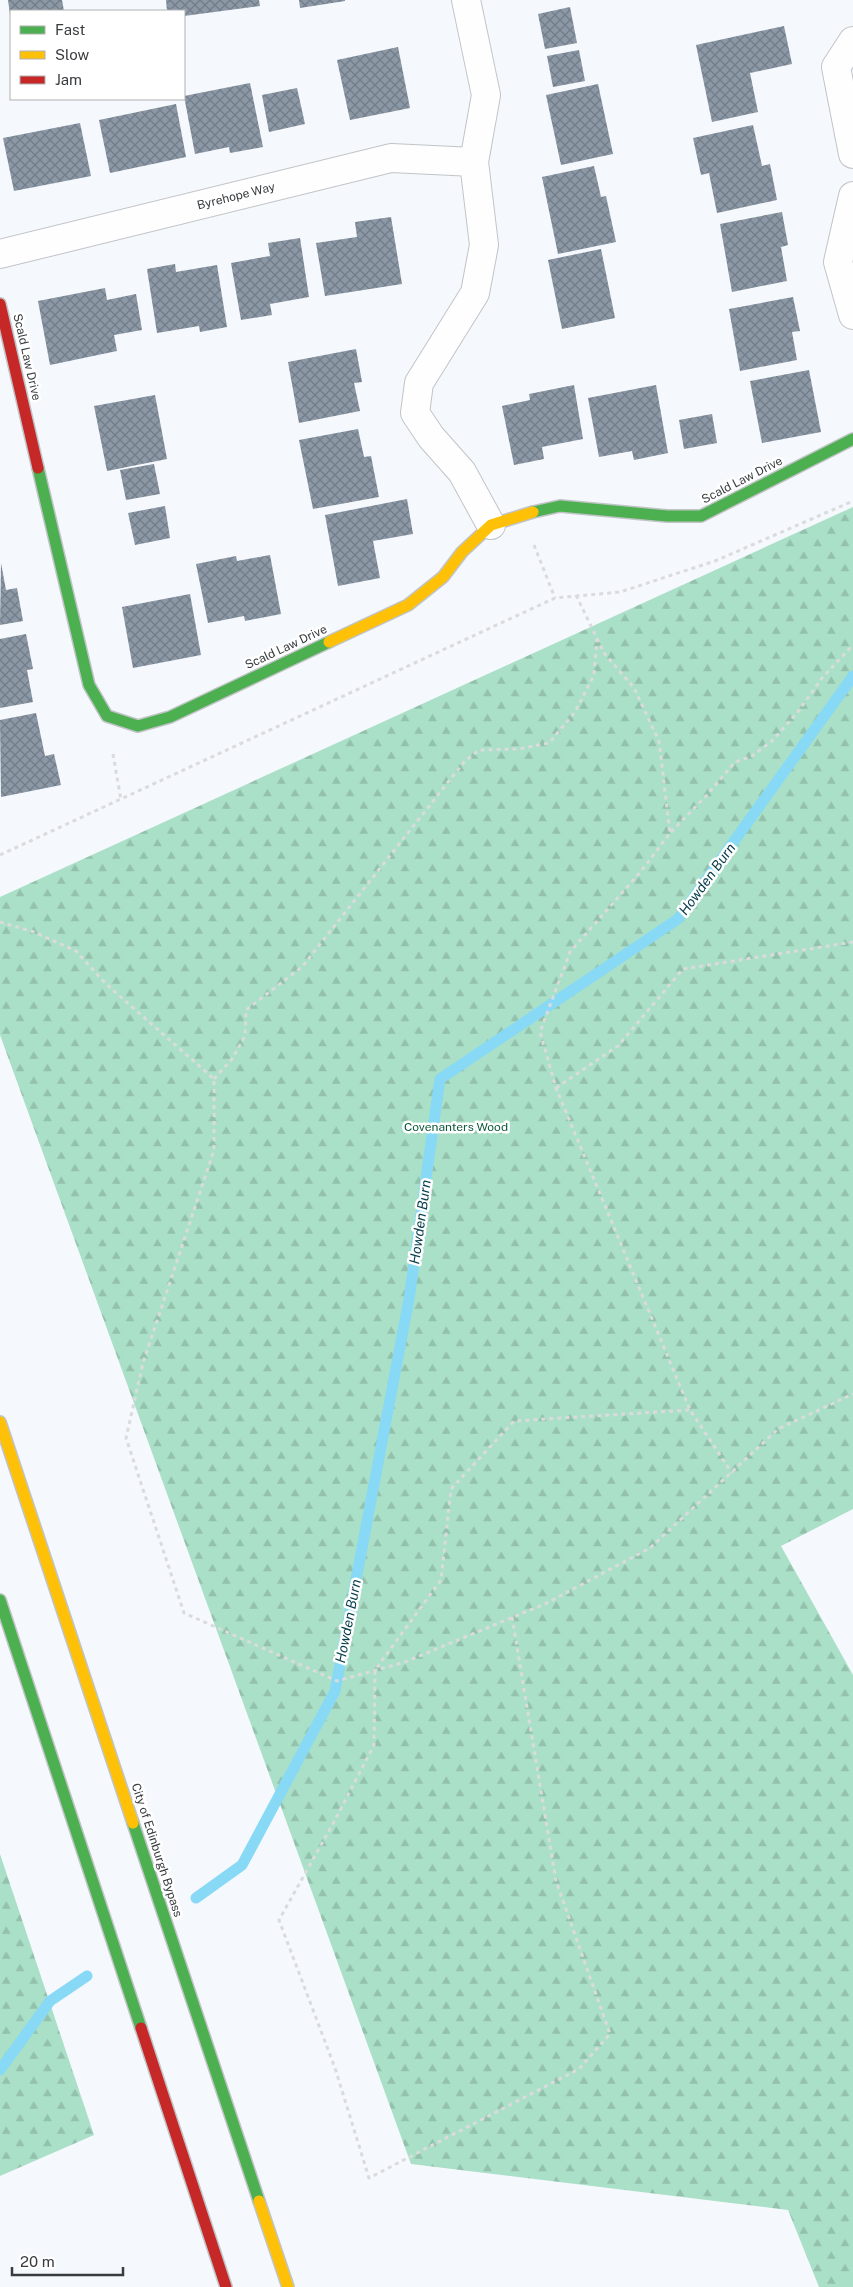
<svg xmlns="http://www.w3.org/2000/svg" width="853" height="2287" viewBox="0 0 853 2287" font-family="'Public Sans',sans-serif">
<defs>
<pattern id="forest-firs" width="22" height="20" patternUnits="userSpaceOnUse" patternTransform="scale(1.25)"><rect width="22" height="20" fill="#aae0c7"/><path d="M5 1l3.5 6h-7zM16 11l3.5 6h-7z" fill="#93c1ac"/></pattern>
<pattern id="building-cross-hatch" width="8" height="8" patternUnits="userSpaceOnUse" patternTransform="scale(1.25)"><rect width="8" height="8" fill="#8c98a6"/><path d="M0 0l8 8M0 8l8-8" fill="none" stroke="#737d89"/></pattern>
</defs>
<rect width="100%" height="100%" fill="#f5f8fc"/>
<g fill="url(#forest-firs)">
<polygon points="853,507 853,1509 781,1546 853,1675 853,2287 819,2287 788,2210 411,2164 0,1035 0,897"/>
<polygon points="0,1854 94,2135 0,2176"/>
</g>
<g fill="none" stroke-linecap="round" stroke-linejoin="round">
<g stroke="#88d9f5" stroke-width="11">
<polyline points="196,1898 242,1865 335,1691 409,1299 440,1079 678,919 853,676"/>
<polyline points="0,2070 50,2001 87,1976"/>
</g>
</g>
<g fill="url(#building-cross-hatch)">
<polygon points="8,0 62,0 64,11 11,11 10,15"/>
<polygon points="166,0 259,0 260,6 184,16 184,11 167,11"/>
<polygon points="299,0 345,0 345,1 300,8"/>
<polygon points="570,7 577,43 545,49 538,14"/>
<polygon points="784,26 792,64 750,73 758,112 712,122 696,45"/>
<polygon points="398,47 410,108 350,120 337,60"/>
<polygon points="579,50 585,81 553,87 547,56"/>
<polygon points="250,83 263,147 230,153 229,147 195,154 184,96"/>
<polygon points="598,84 613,154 561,165 546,95"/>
<polygon points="297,88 305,124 269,132 262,95"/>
<polygon points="176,104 186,157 110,173 99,120"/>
<polygon points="80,123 91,176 14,191 3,138"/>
<polygon points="753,125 762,166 770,164 777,200 717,213 709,173 701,175 693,138"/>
<polygon points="594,166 601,197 606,196 616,242 558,254 542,177"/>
<polygon points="782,212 788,245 781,247 787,281 732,292 720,224"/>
<polygon points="391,217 402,284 325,296 316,243 357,237 355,222"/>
<polygon points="300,238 309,297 270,304 272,315 241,320 231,263 270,256 268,243"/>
<polygon points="601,249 615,318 562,329 548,260"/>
<polygon points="175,264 176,272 217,265 227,327 200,332 199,326 157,333 147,269"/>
<polygon points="105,288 107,300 136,294 142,330 114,335 117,351 50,365 38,301"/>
<polygon points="793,297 800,331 792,332 797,360 740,371 729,309"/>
<polygon points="356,349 362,382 354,383 360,411 299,423 288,362"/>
<polygon points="809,370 821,432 762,443 750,381"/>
<polygon points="574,385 583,439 542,447 544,459 514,465 502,406 530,400 529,394"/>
<polygon points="656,385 668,453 634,460 632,451 599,457 588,398"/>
<polygon points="155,395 167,459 107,471 94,406"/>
<polygon points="712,414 717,443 684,449 679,420"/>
<polygon points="358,429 364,457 371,456 379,497 313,509 299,440"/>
<polygon points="154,464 160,494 126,500 120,470"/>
<polygon points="407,499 413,534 373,541 380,578 338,586 325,515"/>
<polygon points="165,506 170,538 135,545 128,513"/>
<polygon points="270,555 281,614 245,621 244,616 208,623 196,564 236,556 237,561"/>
<polygon points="1,563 6,590 17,588 23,621 0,625"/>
<polygon points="190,594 201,655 133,668 122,607"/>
<polygon points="26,634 33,669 27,670 33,702 0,708 0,639"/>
<polygon points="36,713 45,756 54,754 61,785 1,797 0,720"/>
</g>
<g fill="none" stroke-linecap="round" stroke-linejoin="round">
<g stroke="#c1c4c7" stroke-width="30">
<g id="street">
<polyline points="466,0 486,95 474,162 484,245 475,293 419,383 415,413 431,437 462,472 491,525"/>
<polyline points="853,41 836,67 853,154"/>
<polyline points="853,196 838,262 853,315"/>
<polyline points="0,254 391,158 474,162"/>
</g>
</g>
<g stroke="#c1c4c7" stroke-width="14">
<g id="fast">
<polyline points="38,468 89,685 107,716 138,726 170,717 329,642"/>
<polyline points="533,512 560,506 667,516 701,516 853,439"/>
<polyline points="0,1600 141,2028"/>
<polyline points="133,1823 259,2201"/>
</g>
</g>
<g stroke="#c1c4c7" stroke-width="14">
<g id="slow">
<polyline points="329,642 408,605 443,577 462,552 491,525 533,512"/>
<polyline points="0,1422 133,1823"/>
<polyline points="259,2201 288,2287"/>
</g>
</g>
<g stroke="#c1c4c7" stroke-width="14">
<g id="jam">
<polyline points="0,304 38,468"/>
<polyline points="141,2028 226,2287"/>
</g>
</g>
<g stroke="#dadbdd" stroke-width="3" stroke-dasharray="4 4" stroke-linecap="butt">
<polyline points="534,545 555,598"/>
<polyline points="576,595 604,653 634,688 659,741 670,833 642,870 570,952 540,1032 556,1088 690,1410 732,1473"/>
<polyline points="113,754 121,800"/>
<polyline points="671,832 706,796 735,762 752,756 773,740 797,713 822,678 853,645"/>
<polyline points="0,855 555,598 620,592 715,561 853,501"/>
<polyline points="0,922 34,932 76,951 106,984 214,1079 214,1150 143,1363 126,1438 184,1613 337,1681 405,1662 547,1603 650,1548 778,1429 853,1394"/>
<polyline points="214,1079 232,1059 245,1036 246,1010 302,967 464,762 479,750 519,749 549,743 575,712 594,675 597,638"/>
<polyline points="556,1088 618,1046 683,969 853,942"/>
<polyline points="512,1617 556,1881 610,2034 579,2069 369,2178 335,2068 279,1920 335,1820 374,1745 375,1670 441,1580 451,1489 514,1421 690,1410"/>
</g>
<use href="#street" stroke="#fefeff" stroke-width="28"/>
<use href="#fast" stroke="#4caf50" stroke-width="11"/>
<use href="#slow" stroke="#ffc107" stroke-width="11"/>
<use href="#jam" stroke="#c62828" stroke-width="11"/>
</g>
<g text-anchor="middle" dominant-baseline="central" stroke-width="5" stroke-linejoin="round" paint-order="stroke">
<g font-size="12" fill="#393c3f" stroke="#fff">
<text transform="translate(236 196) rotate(-14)">Byrehope Way</text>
<text transform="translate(27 357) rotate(77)">Scald Law Drive</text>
<text transform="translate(742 480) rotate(-27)">Scald Law Drive</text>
<text transform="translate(286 647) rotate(-25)">Scald Law Drive</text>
<text transform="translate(157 1850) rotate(72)">City of Edinburgh Bypass</text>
</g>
<g font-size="12" fill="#0b5839" stroke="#fff">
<text x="456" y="1127">Covenanters Wood</text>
</g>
<g font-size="14" font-style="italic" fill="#073d4c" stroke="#fff">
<text transform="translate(707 879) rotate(-54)">Howden Burn</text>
<text transform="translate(420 1222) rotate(-82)">Howden Burn</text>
<text transform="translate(348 1621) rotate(-79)">Howden Burn</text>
</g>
</g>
<rect x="10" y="10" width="175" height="90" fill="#ffffff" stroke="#b0b1b2"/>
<rect x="20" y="26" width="25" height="8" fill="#4caf50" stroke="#b0b1b2"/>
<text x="55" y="35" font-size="15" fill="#393c3f">Fast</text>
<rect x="20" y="51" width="25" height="8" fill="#ffc107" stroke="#b0b1b2"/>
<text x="55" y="60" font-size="15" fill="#393c3f">Slow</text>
<rect x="20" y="76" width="25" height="8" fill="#c62828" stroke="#b0b1b2"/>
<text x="55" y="85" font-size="15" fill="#393c3f">Jam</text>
<path d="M12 2267v8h111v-8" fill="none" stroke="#393c3f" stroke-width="2.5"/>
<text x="20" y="2267" font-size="15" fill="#393c3f" stroke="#ffffff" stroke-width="4" paint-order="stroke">20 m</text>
</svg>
